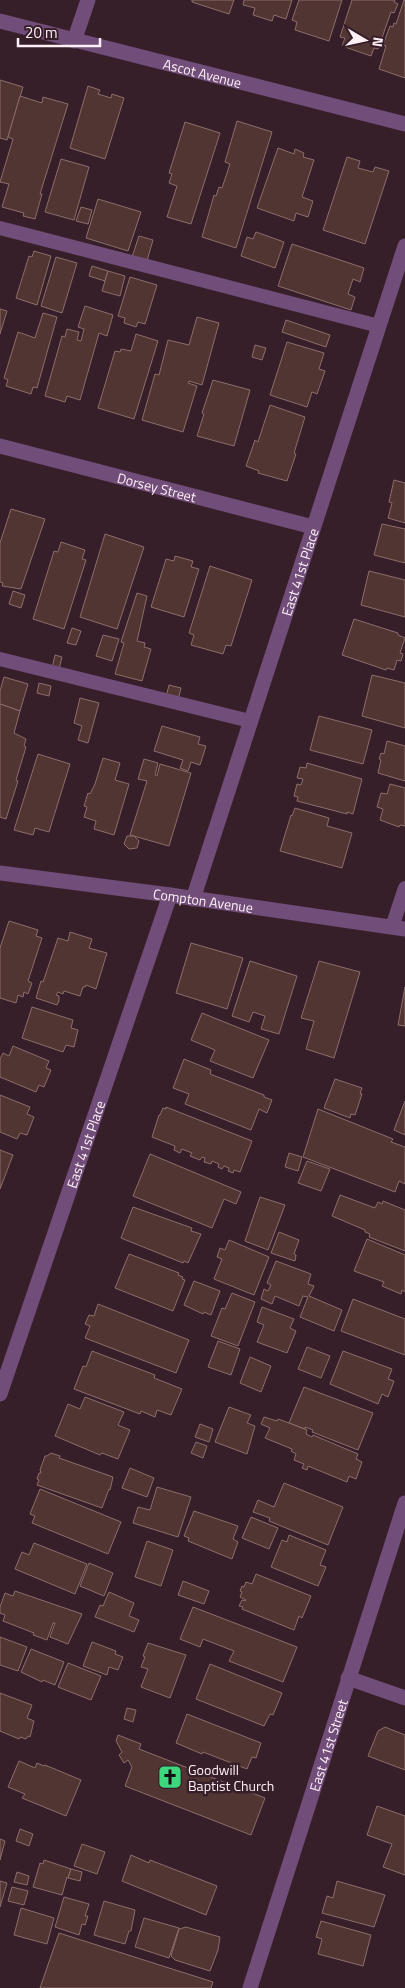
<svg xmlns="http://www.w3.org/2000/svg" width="405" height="1988" viewBox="0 0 405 1988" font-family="'Titillium Web',sans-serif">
<rect width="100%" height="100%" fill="#371f2a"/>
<g fill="#503533" stroke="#8c6e6b">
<polygon points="192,0 234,0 229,14 192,2"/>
<polygon points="244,0 292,0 286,19 274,15 272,21 253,15 255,8 243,5"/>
<polygon points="299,0 342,0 329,41 295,30 297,22 292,20"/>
<polygon points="352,0 395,0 394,2 398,4 394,13 391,12 378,49 374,48 371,56 342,46 345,38 340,37"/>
<polygon points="404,0 405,1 405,78 379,69 386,46 383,45 390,26 393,27 394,23 396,24"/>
<polygon points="0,80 23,87 7,140 0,138"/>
<polygon points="88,86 100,90 98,94 111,98 112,94 124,98 105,159 70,148"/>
<polygon points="20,96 42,103 43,97 68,104 40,194 42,194 35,219 23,216 24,213 2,207 9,184 0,182 13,139 8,137"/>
<polygon points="237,121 272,132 236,248 202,237 214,195 216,196 219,187 222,188 230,164 225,162"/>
<polygon points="185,122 220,133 191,224 167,217 177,186 169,183 172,174 169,173"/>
<polygon points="278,148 294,154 295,149 304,153 303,157 314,160 302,197 313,201 308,217 296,213 294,221 257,208"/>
<polygon points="347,157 360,161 358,168 373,172 375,167 389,171 365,244 323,230"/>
<polygon points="61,159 89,167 74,220 45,212"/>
<polygon points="98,199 141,212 128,251 86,238"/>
<polygon points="81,207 92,210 88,224 76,221"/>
<polygon points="256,232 284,242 275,268 241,256 247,237 253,239"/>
<polygon points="139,236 153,240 146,264 131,260"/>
<polygon points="292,244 364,268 360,282 353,279 348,294 355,297 351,310 278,286"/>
<polygon points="34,251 51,256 37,305 16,298 29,256 32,257"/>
<polygon points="56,257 77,263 62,313 41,306"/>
<polygon points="92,266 108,271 105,281 89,276"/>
<polygon points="108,271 125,276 120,296 102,291"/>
<polygon points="130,277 157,285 145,324 138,322 136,327 124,323 125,318 118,316"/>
<polygon points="85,306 113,315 107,336 99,333 80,400 67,396 65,402 45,396 62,336 65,337 67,329 79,332 77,340 81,341 84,329 78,327"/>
<polygon points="0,309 7,311 0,334"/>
<polygon points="43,313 57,317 37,388 33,387 31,394 6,386 8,380 4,378 18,332 35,338"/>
<polygon points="197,317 219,323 202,385 189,381 188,383 197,386 183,432 142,420 155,374 159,375 168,340 189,345"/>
<polygon points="286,320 330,335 326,347 282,332"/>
<polygon points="136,334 158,341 134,419 98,408 115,351 120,352 121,349 131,351"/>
<polygon points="287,342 324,353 319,369 325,371 317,394 312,392 307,407 270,395"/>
<polygon points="255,345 266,348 262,360 252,357"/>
<polygon points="213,380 250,390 234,446 197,436 204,414 202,413"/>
<polygon points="270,405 305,417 294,453 296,454 287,481 258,473 259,471 246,466 255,440 258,442"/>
<polygon points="394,480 405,483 405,523 388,518 392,503 389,502"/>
<polygon points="11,509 45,519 21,589 2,586 3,583 0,582 0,543"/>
<polygon points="382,524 405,529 405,563 374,555"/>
<polygon points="105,534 144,547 117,629 80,617"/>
<polygon points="61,542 85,550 82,559 86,560 64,629 33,619 54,551 58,552"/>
<polygon points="175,556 193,561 191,567 199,569 184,617 151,607 166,559 174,561"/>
<polygon points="210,566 252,580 231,646 226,645 223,654 191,645 194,635 189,633"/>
<polygon points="369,571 405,580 405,617 361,605"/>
<polygon points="13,591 25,595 21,608 9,604"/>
<polygon points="137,593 147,596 137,641 145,643 144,647 151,649 142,681 115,674 124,643 121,642"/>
<polygon points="354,619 398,633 398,635 405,638 400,653 403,654 401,661 397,660 394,670 387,668 386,670 342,655"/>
<polygon points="72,628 81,631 76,645 67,643"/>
<polygon points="103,635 119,639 112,661 96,656"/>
<polygon points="55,655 62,657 59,669 52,668"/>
<polygon points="372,675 405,683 405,728 362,716"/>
<polygon points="4,677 28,684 20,711 0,704 0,691"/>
<polygon points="39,683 51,686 49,696 37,693"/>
<polygon points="169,685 181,688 178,700 166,697"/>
<polygon points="80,698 99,703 88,743 78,740 82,726 74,723"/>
<polygon points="0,704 20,711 14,733 26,739 24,746 26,747 16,780 18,781 6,819 0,817"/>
<polygon points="319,716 372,730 363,764 310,750"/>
<polygon points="162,726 200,737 198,744 206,746 200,765 191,762 188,771 180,768 183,760 154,751"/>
<polygon points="387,741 405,746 405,781 378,773 381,760 379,759 381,753 384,754"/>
<polygon points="38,754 70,764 49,832 35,828 33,835 14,830"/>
<polygon points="103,758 120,763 115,780 129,784 114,835 94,829 96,821 84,817 87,807 84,806 88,793 90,794 95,784"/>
<polygon points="144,759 158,763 155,775 157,776 160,764 191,773 169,846 130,835 147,781 138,779"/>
<polygon points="307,763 362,779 353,814 347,812 347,814 297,801 298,797 294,796 297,784 301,785 303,779 297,778 300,767 306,768"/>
<polygon points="390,784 405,788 405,826 400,825 399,827 380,820 383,809 377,807 381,793 387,794"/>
<polygon points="295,808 329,818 327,826 352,833 342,868 280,851 291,815 292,816"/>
<polygon points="127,836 134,836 139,841 137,848 129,849 124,844"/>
<polygon points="9,921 38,930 36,936 42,938 28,981 32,983 28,994 24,992 23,997 18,995 16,1003 0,998 0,948"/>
<polygon points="70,932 92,939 89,948 107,953 96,989 86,985 85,987 83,987 80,996 64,991 63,994 58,992 56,995 59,996 59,1001 57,1005 36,998 41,981 43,982 58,938 68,941"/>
<polygon points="191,943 243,958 227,1009 176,993"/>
<polygon points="250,961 297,976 279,1034 261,1029 265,1016 253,1012 249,1022 232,1016"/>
<polygon points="319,961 360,972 334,1058 306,1049 314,1021 301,1018"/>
<polygon points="405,987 405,1026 398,1025"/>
<polygon points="32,1007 73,1020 71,1028 78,1030 74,1047 66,1045 63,1052 22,1038"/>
<polygon points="202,1013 269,1040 253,1078 210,1061 215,1050 191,1040"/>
<polygon points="13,1046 49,1061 46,1068 51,1070 44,1087 39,1085 36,1092 0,1077 0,1059 3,1053 9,1056"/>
<polygon points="184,1059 211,1070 210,1074 264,1095 264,1097 272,1100 267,1113 259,1109 251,1130 185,1104 189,1094 173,1088"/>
<polygon points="335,1079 362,1088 360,1094 362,1094 355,1115 351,1114 350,1118 324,1108"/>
<polygon points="0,1095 30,1107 27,1114 34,1117 27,1135 20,1133 17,1139 0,1132"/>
<polygon points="405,1101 405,1135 394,1130"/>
<polygon points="166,1107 252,1141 240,1172 234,1170 233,1173 228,1171 229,1168 224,1166 222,1169 218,1167 219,1164 212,1161 211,1164 204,1162 205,1158 202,1157 200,1160 190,1156 192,1153 182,1149 180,1153 174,1150 175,1146 152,1137 159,1115 160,1115 163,1108 166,1109"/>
<polygon points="318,1109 393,1139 391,1142 405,1147 405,1184 399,1181 395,1192 303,1157"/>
<polygon points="0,1150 13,1155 0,1189"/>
<polygon points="289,1153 302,1157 298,1171 285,1167"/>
<polygon points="150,1154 241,1192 236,1204 224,1199 212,1228 133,1196"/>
<polygon points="307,1161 330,1169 321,1191 298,1183"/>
<polygon points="340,1195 375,1208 378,1202 382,1204 383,1201 405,1210 405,1251 369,1237 370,1234 365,1232 365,1230 332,1216"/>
<polygon points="260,1197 285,1205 268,1250 245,1241"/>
<polygon points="133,1207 192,1228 191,1231 201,1234 188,1263 184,1261 183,1263 121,1238"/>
<polygon points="279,1232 299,1240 294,1254 296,1255 295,1261 271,1253"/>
<polygon points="367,1239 405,1255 405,1292 402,1290 401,1294 382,1286 384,1282 354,1271"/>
<polygon points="229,1240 269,1257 254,1295 214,1279 222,1259 217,1257 220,1248 225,1250"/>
<polygon points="129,1254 179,1273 178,1275 183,1277 182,1279 185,1280 173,1311 115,1288"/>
<polygon points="276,1261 311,1274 308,1284 314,1286 309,1296 342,1310 334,1331 300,1317 308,1297 303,1296 299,1306 275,1296 272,1304 261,1299 264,1289 268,1291 271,1285 267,1283"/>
<polygon points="194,1281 220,1291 211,1315 204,1312 203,1314 184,1305"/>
<polygon points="232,1293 255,1302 238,1346 211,1336 222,1308 225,1309"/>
<polygon points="353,1299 405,1319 405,1355 341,1331"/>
<polygon points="98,1304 189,1340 176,1373 85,1338 90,1326 85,1324 89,1315 94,1316"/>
<polygon points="262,1307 294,1319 290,1328 296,1331 287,1353 257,1342 264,1325 257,1322"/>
<polygon points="218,1341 240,1349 231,1375 208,1367"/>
<polygon points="307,1347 330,1356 321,1378 298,1369"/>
<polygon points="92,1351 155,1375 154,1378 182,1389 171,1415 157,1410 155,1417 141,1411 140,1414 74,1389 83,1366 86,1367"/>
<polygon points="343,1351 392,1369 388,1379 394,1381 388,1397 382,1394 378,1404 330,1384"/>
<polygon points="250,1357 271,1366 261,1392 240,1383"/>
<polygon points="304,1387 373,1413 358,1450 312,1432 313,1430 305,1427 305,1429 289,1423"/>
<polygon points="85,1397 124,1412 118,1425 130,1430 118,1459 102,1453 100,1455 55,1436 68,1404 80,1409"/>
<polygon points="229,1407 251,1415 247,1423 255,1426 247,1454 215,1442"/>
<polygon points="264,1417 277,1421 278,1419 289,1423 307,1430 306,1434 312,1437 313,1435 358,1454 356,1459 362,1462 356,1479 349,1476 347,1482 308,1466 307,1470 302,1468 304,1464 294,1460 296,1454 291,1451 292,1449 265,1438 270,1428 261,1424"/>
<polygon points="200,1424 213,1429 209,1442 195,1437"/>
<polygon points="196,1442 207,1446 203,1458 191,1453"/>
<polygon points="51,1453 60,1456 59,1458 113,1477 110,1490 109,1489 102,1508 37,1485 39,1480 37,1479 39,1473 41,1473 40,1470 45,1456 47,1456"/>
<polygon points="130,1468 154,1478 147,1497 122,1488"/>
<polygon points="284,1483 343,1507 328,1545 269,1521 270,1518 253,1512 258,1500 274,1507"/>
<polygon points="157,1487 191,1497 178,1537 133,1523 138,1507 150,1510"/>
<polygon points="40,1489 121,1522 108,1554 32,1523 35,1516 30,1514"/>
<polygon points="194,1511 238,1526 233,1539 238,1542 232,1559 188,1541 189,1538 184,1536"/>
<polygon points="251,1517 278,1528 269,1549 242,1538"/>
<polygon points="289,1535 326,1550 320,1565 326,1567 318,1586 271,1567 282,1540 287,1542"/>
<polygon points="147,1541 173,1550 161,1586 135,1577"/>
<polygon points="34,1543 87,1564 75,1594 15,1569 22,1552 29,1555"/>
<polygon points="89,1563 113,1573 104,1596 80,1586"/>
<polygon points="256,1574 311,1596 302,1618 299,1616 294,1630 242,1609 243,1607 239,1606 242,1600 245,1601 246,1600 240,1597 242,1592 240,1591 242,1586 244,1587 246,1582 252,1584"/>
<polygon points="183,1581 209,1591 204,1604 178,1595"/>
<polygon points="15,1591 82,1614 68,1644 50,1637 55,1623 53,1623 47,1640 33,1635 34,1633 3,1621 5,1615 0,1613 0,1607 5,1593 13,1596"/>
<polygon points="109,1592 134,1603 129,1616 139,1620 134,1632 95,1617 100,1605 103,1606"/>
<polygon points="193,1607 297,1647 283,1682 229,1661 234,1651 203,1639 200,1647 180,1639"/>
<polygon points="0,1637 27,1647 18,1671 0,1665"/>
<polygon points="92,1642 116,1651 115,1654 123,1657 118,1670 109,1667 107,1675 83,1666"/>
<polygon points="148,1643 186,1655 170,1698 141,1687 148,1669 141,1667 145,1657 143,1656"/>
<polygon points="31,1649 64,1662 55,1685 43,1680 42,1682 21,1672"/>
<polygon points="68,1663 101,1676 91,1700 58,1687"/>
<polygon points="210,1664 282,1693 273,1715 270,1714 264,1726 196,1699"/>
<polygon points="0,1693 32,1705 27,1718 34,1721 30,1737 28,1736 26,1739 20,1737 19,1739 0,1731"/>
<polygon points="127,1708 136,1710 133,1722 124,1719"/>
<polygon points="187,1714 261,1743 256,1758 252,1757 247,1769 203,1752 202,1754 176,1743"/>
<polygon points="385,1727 405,1735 405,1770 368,1756 378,1731"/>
<polygon points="118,1735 141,1744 139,1749 265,1798 251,1835 125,1786 132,1767 128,1760 124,1763 119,1755 122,1752 116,1741"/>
<polygon points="19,1761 35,1768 37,1763 44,1766 45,1765 81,1780 66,1816 22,1798 25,1794 8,1787"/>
<polygon points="377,1806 405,1816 405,1875 383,1867 392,1844 367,1835"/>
<polygon points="20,1829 33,1834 29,1846 16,1841"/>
<polygon points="0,1839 5,1841 0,1860"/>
<polygon points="82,1844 105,1852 97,1874 74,1866"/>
<polygon points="131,1855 149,1863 150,1860 217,1886 206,1915 122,1881"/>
<polygon points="44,1860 71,1869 68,1878 67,1877 62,1895 33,1887 40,1863 43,1864"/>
<polygon points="71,1869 82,1872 80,1881 68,1878"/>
<polygon points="17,1872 29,1876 27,1885 14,1882"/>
<polygon points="0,1881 7,1883 0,1907"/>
<polygon points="337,1881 385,1895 374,1927 322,1913 327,1896 333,1898"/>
<polygon points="12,1887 28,1891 24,1905 8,1901"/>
<polygon points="64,1897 89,1904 85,1916 88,1916 85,1925 82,1924 79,1935 55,1927"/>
<polygon points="104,1901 135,1910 131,1931 129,1931 125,1944 94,1935"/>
<polygon points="21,1908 54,1918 47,1944 14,1935"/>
<polygon points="144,1918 179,1928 169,1958 135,1947"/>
<polygon points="321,1921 371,1935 363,1966 318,1954 322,1939 316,1937"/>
<polygon points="186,1927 220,1937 218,1950 210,1971 175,1960 171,1956 179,1929"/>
<polygon points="59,1933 213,1982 211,1988 40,1988"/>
</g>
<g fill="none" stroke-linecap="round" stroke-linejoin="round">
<g stroke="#714d79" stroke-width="14">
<polyline points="0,228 379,326"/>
<polyline points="0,659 250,721"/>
<polyline points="392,927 405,888"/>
</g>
<g stroke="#714d79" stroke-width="15">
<polyline points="74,41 88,0"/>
<path id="s1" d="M0 446 313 527"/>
<path id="s2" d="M193 899 405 246"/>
<path id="s3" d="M0 1394 170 895"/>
<polyline points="348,1678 405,1698"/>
</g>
<g stroke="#714d79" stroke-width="15">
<path id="s4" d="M0 21 405 124"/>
<path id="s5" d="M0 873 170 895 405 929"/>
<path id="s6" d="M250 1988 405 1503"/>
</g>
</g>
<defs>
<g id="church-square" transform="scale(1.25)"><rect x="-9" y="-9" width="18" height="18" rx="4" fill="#3dd77e" stroke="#371f2a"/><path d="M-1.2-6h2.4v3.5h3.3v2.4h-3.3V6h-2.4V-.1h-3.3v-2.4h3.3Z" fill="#111"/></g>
</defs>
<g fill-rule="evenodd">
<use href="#church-square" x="170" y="1777"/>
</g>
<g text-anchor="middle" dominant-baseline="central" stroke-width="5" stroke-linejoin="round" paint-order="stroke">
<g font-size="14" fill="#fef0f5" stroke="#371f2a">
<text stroke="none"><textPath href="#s4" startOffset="209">Ascot Avenue</textPath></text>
<text stroke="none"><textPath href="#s1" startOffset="162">Dorsey Street</textPath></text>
<text stroke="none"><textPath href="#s2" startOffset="344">East 41st Place</textPath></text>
<text stroke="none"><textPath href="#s5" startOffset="205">Compton Avenue</textPath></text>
<text stroke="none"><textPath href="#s3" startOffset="264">East 41st Place</textPath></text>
<text stroke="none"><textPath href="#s6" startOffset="255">East 41st Street</textPath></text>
</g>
<g font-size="14" fill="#fef0f5" stroke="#371f2a" text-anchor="start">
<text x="188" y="1769">Goodwill<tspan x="188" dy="16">Baptist Church</tspan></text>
</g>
</g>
<g transform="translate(365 40) rotate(99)" stroke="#371f2a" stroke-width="4" paint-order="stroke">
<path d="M0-4L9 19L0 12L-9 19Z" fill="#fef0f5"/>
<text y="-8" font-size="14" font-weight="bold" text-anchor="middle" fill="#fef0f5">N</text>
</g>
<path d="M18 38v8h82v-8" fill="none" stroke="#fef0f5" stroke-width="2.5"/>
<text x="25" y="38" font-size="15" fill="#fef0f5" stroke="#371f2a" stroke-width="4" paint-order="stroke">20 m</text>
</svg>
